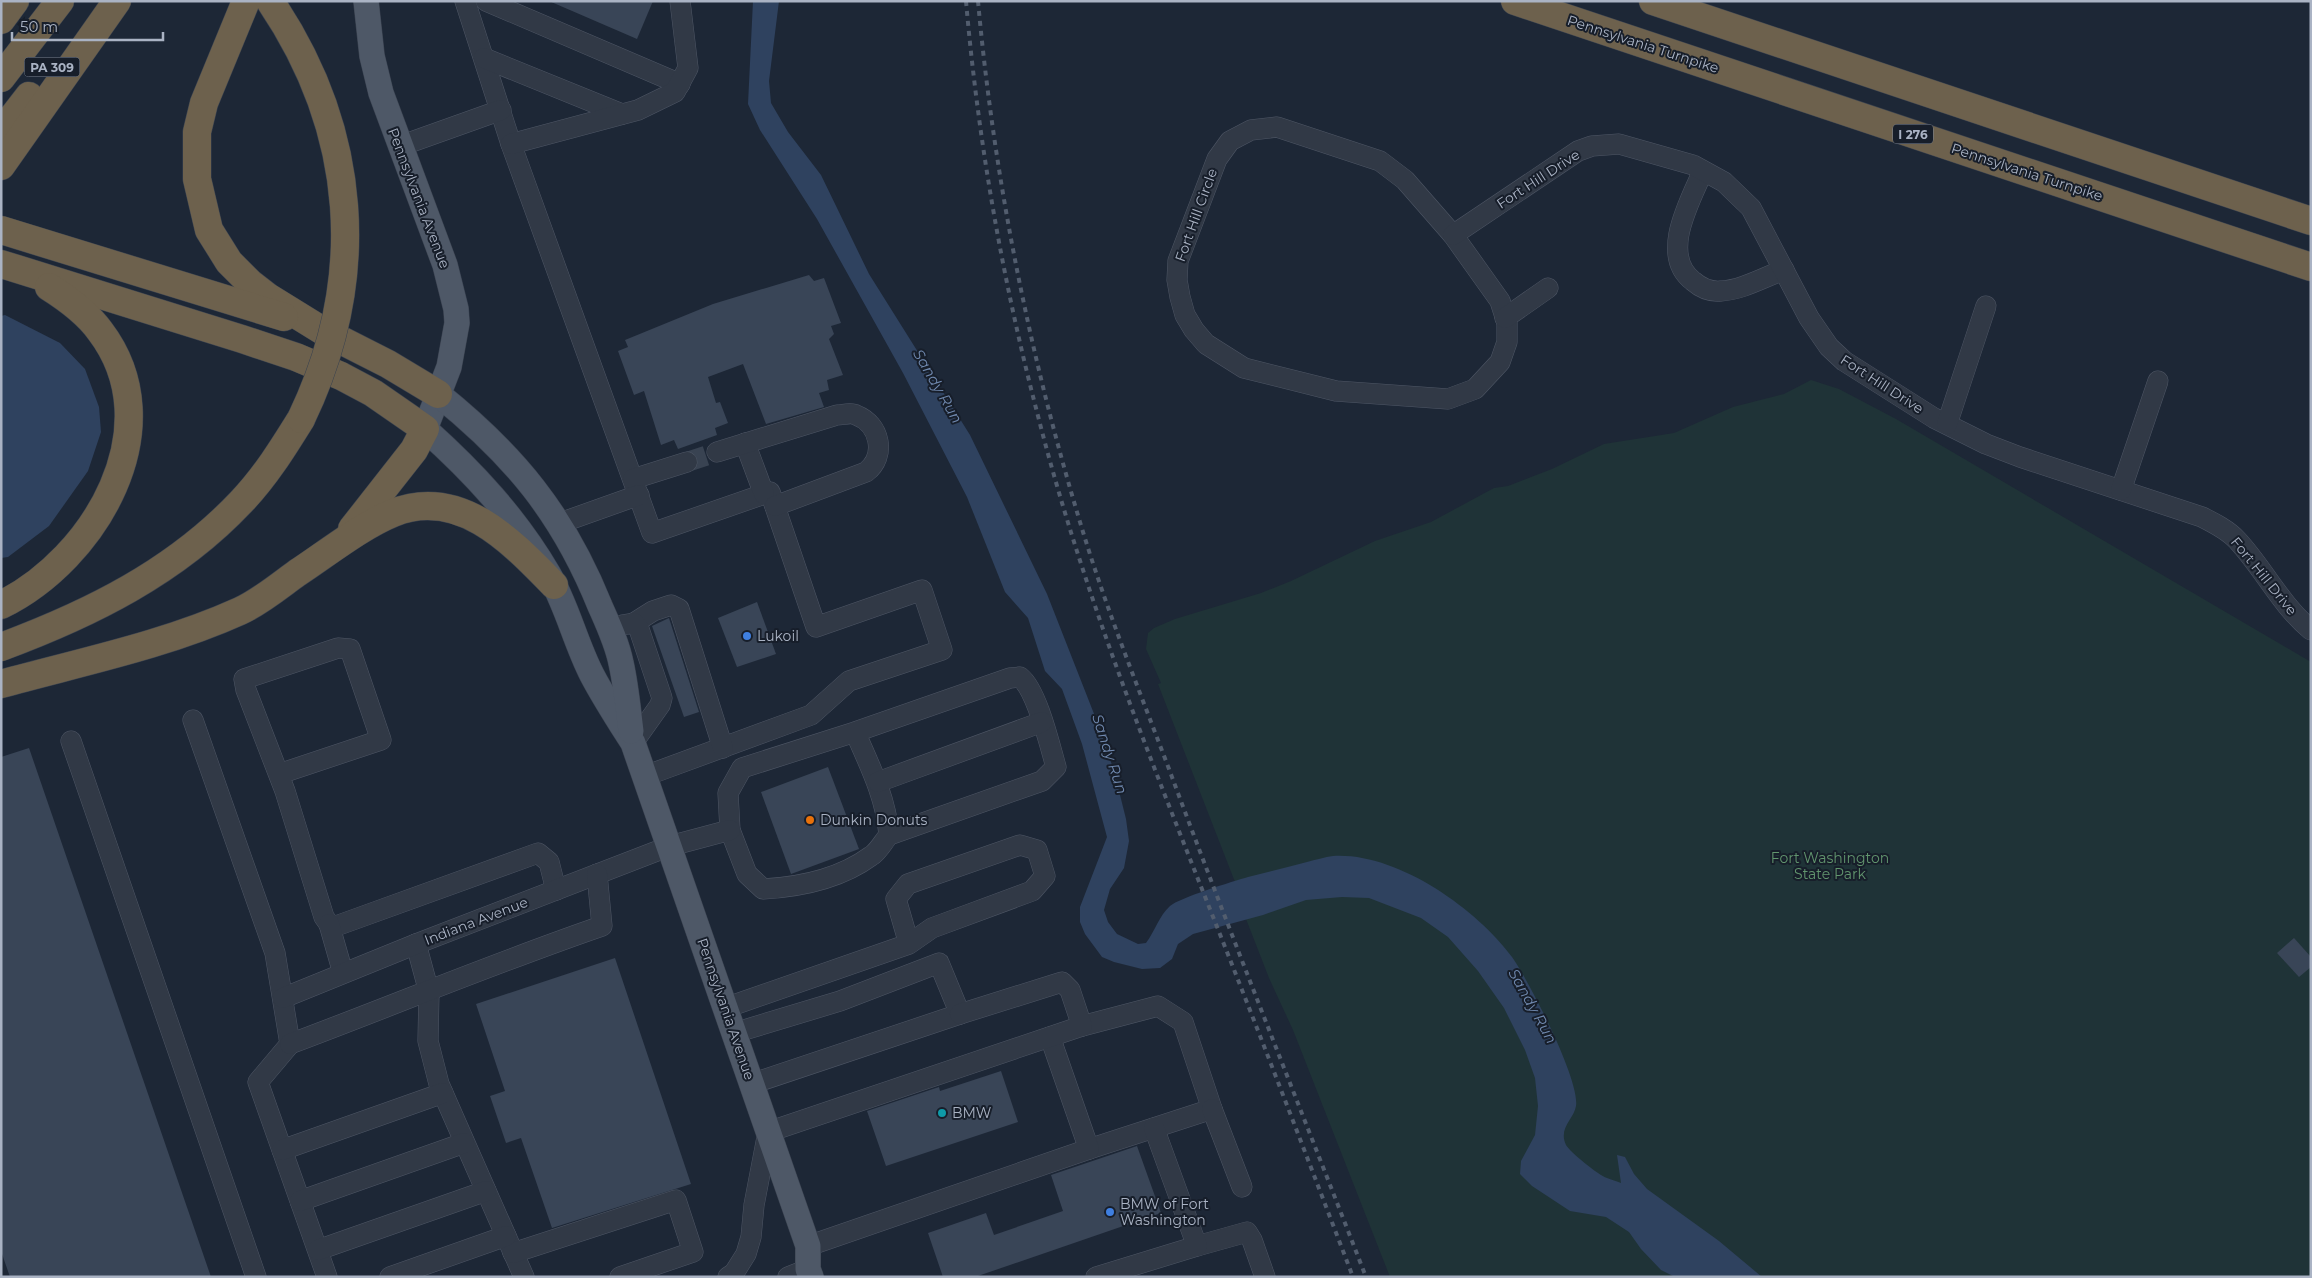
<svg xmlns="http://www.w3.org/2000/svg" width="2312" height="1278" viewBox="0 0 2312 1278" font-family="Montserrat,sans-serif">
<rect width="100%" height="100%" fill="#1d2736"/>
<polygon fill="#1f3337" points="1811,380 1839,389 1896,419 2311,662 2311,1277 1390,1277 1293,1030 1269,978 1246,919 1249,918 1158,684 1161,683 1146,649 1148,633 1154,628 1175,619 1261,593 1291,581 1375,541 1431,522 1494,488 1508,486 1552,469 1604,444 1674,433 1733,407 1784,394"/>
<g fill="#2f425f">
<path d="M753 1H779L769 81 771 103 788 132 821 175 869 274 970 435 1047 594 1098 724 1114 771 1126 819 1129 841 1124 868 1110 889 1104 910 1108 922 1117 934 1138 944 1146 943C1155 931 1159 916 1170 906 1179 898 1234 881 1248 877 1268 872 1288 867 1307 862 1315 860 1325 857 1333 856 1396 852 1476 908 1512 957 1529 981 1580 1080 1576 1106 1574 1119 1558 1128 1566 1145 1570 1152 1598 1175 1607 1178 1611 1180 1617 1181 1621 1183L1617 1155 1625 1157 1634 1174 1647 1189 1719 1241 1762 1277H1675L1661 1270 1641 1249 1629 1232 1606 1217 1570 1211 1532 1186 1520 1174 1521 1161 1535 1135 1538 1106 1535 1078 1525 1050 1504 1008 1478 971 1448 937 1421 918 1369 898 1342 897 1306 900 1263 915 1193 934 1178 944 1172 959 1160 968 1142 969 1114 962 1102 957 1085 934 1080 922V907L1107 837 1082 744 1062 689 1045 671 1028 618 1005 592 967 497 903 373 817 219 760 130 748 104Z"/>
<polygon points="5,315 60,343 85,369 99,407 101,432 88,471 49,526 8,557 1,558 1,316"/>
</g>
<g fill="#394557">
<polygon points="549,1 653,1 637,39"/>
<polygon points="809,275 814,281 824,278 841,323 831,326 834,334 829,339 843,375 827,380 829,390 819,393 824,407 766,424 743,364 708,377 716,403 720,402 728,423 715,428 717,435 678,449 674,440 661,445 644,391 634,395 618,351 628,347 625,340 713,304"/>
<polygon points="757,602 776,654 737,667 718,618"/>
<polygon points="669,618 699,712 684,717 652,626"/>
<polygon points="29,748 211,1277 10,1277 1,1251 1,757"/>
<polygon points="828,767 859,849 791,874 761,792"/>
<polygon points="2294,938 2311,957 2311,967 2299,977 2277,953"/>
<polygon points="615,958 691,1184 552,1228 521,1138 506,1143 490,1096 505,1091 476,1004"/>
<polygon points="1001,1071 1018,1122 886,1166 867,1111 939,1087 940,1091"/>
<polygon points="1137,1146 1161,1213 975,1277 943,1277 928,1233 986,1213 994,1235 1063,1211 1051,1175"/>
</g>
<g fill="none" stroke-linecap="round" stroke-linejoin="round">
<polyline stroke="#394352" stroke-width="20" stroke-dasharray="20 10" stroke-linecap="butt" points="687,462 717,452"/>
<g stroke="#4e5665" stroke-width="21">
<g id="minor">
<polyline points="465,1 511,144 652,533 770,492 816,627 922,590 942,650 849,681 811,715 645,776"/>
<polyline points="486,1 680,84"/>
<polyline points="484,58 622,114"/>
<polygon points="1277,127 1380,161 1405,180 1453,235 1500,301 1507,323 1507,342 1500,362 1475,389 1448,399 1336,391 1244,368 1206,344 1194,330 1185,315 1180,297 1177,280 1178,261 1217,159 1230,141 1251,130"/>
<polyline points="511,144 638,110 675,92 688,68 680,1"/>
<polyline points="400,146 501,110"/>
<path d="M1703 171C1690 201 1659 255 1693 281 1701 288 1711 292 1721 291 1742 290 1764 277 1784 270"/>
<path d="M1453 235 1578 151 1592 146 1619 144 1693 165 1724 182 1751 208 1809 318 1829 347 1844 361 1934 418 1986 444 2020 457 2202 517C2214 523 2228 530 2237 540 2264 569 2280 604 2311 630"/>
<polyline points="1505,318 1548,288"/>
<polyline points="1947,424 1986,306"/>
<polyline points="745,443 764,494"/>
<path d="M717 452 837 415C843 415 851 412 856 415 880 424 887 456 866 472L775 506"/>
<polyline points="633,479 687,462"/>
<polyline points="2121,490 2158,381"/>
<polyline points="560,523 639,495"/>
<polyline points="634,623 653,611 671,605 679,609 723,748"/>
<polyline points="622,625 634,623 639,629 662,698 660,705 633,743"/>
<polyline points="193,720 275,953 290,1044 258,1082 327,1277"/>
<path d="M855 732C870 766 886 798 889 835 883 842 878 852 871 856 841 878 800 887 763 889L747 874 730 830 728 793 742 768 855 732 1010 678 1020 677C1037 690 1050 746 1056 767L1042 781 889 835"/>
<polyline points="71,741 256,1277"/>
<polyline points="279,774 381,740 350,649 338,648 244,679 246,690 285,791 324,917 329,924 336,926 538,853 549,862 556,890"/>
<polyline points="878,782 1042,722"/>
<polyline points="329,924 343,973"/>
<polyline points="416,944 429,992 428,1041 439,1084 524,1277"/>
<polyline points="283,998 416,944 670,846 730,830"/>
<polyline points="725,1008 909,944 932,928 1032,891 1045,876 1037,850 1020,845 908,884 896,899 909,944"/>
<polyline points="1082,1026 1158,1006 1183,1022 1212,1109 1089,1149"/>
<polyline points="734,1033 840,1001 939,963 960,1014 751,1084"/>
<path d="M290 1044C394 1005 497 962 602 926L597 874"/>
<polyline points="1212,1109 1242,1187"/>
<polyline points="282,1150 443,1093"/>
<polyline points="300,1201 464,1143"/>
<polyline points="808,1246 1089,1149 1050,1037"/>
<polyline points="1197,1246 1247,1232 1252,1240 1265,1277"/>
<polyline points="318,1250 486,1191"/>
<polyline points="513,1253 676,1200 693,1252 620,1277"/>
<polyline points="390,1277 506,1236"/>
<polyline points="728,1277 734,1273 746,1254 751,1237 754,1205 768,1132 1082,1026 1070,990 1062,982 960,1014"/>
<polyline points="788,1277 808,1269"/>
<polyline points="1096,1277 1197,1246 1154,1128"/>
</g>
</g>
<g stroke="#3a4250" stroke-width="26">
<g id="major">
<path d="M366 1 372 56 381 93 445 265 456 309 457 323 449 367 425 429C473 472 515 517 548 573 567 605 575 642 592 675 604 698 619 721 633 743L808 1246V1269L811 1277"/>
<path d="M438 394C514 455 563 514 600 606 608 624 617 643 621 663 626 685 628 708 631 731"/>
</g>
</g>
<g stroke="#3b4350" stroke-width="29">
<g id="highway">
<polyline points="246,1 204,103 197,132 197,179 209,230 229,262 250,283 268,297 323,331 388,364 438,394"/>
<polyline points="1515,1 2311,267"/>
<polyline points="1653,1 2311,221"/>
<polyline points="1,20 15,1"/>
<polyline points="1,78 60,1"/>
<polyline points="1,132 29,96"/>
<polyline points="1,166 117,1"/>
<polyline points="1,230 284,317"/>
<polyline points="1,264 242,339 296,357 341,376 373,393 425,429 414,450 352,529"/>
<path d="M1 605C95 559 173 427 100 331 87 313 68 299 49 287"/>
<path d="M1 647C90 614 175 572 241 502 265 477 283 448 301 419"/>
<path d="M1 684C81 662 165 645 240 611 260 602 279 586 297 573 326 554 361 526 393 513 460 486 512 542 554 585"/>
</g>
</g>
<use href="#minor" stroke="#313946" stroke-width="20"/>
<use href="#major" stroke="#4e5867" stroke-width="25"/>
<use href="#highway" stroke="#6d614d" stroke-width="28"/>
<g stroke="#525d6e" stroke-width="4" stroke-dasharray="5 5" stroke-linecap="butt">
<path d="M966 1C978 139 1002 278 1037 412 1084 599 1158 778 1229 957 1271 1063 1312 1170 1353 1277"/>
<path d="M978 1C994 177 1029 353 1080 522 1105 606 1138 687 1169 769 1232 939 1300 1107 1366 1277"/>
</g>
<g stroke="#3b4350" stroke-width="29" stroke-linecap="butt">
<path id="highway-bridge" d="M270 1C358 131 369 278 301 419"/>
</g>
<use href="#highway-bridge" stroke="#6d614d" stroke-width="28"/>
</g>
<g fill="#3f7fe0" stroke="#171e2a" stroke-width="2">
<circle cx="747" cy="636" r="5"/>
<circle cx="1110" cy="1212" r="5"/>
</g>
<circle fill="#e8710a" stroke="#171e2a" stroke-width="2" cx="810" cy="820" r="5"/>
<circle fill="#0f9aa8" stroke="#171e2a" stroke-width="2" cx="942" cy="1113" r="5"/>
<g text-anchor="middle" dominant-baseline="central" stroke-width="4" stroke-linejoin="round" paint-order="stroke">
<g fill="#171e2a" stroke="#7e8696" stroke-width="1">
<rect x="24.5" y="57.5" width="55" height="19" rx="4"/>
<rect x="1893" y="124.5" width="40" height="19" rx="4"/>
</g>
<g font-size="12" font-weight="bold" fill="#aab3c4">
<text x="52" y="67">PA 309</text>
<text x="1913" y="134">I 276</text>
</g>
<g font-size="14" fill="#aab3c4" stroke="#171e2a">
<text transform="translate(1643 44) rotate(18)">Pennsylvania Turnpike</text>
<text transform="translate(2027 172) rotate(18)">Pennsylvania Turnpike</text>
<text transform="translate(1538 179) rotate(-33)">Fort Hill Drive</text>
<text transform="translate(419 198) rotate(69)">Pennsylvania Avenue</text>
<text transform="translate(1196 215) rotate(-70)">Fort Hill Circle</text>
<text transform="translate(1882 384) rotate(33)">Fort Hill Drive</text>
<text transform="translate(2264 576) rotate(51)">Fort Hill Drive</text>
<text transform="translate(476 921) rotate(-21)">Indiana Avenue</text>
<text transform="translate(726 1009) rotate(71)">Pennsylvania Avenue</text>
</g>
<g font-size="14" fill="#aab3c4" stroke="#171e2a" text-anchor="start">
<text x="757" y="636">Lukoil</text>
<text x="820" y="820">Dunkin Donuts</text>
<text x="952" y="1113">BMW</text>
<text x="1120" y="1204">BMW of Fort<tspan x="1120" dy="16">Washington</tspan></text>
</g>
<g font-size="14" fill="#61956e" stroke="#171e2a">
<text x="1830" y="858">Fort Washington<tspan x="1830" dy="16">State Park</tspan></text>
</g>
<g font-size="15" font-style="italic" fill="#7089af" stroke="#171e2a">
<text transform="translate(938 386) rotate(60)">Sandy Run</text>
<text transform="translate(1110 754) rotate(72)">Sandy Run</text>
<text transform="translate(1533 1006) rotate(61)">Sandy Run</text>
</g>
</g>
<rect width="2312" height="1278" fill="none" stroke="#aab3c4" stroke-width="5"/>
<path d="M12 32v8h151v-8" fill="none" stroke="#aab3c4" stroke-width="2.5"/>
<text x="20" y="32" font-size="15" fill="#aab3c4" stroke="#171e2a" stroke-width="4" paint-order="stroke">50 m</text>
</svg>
